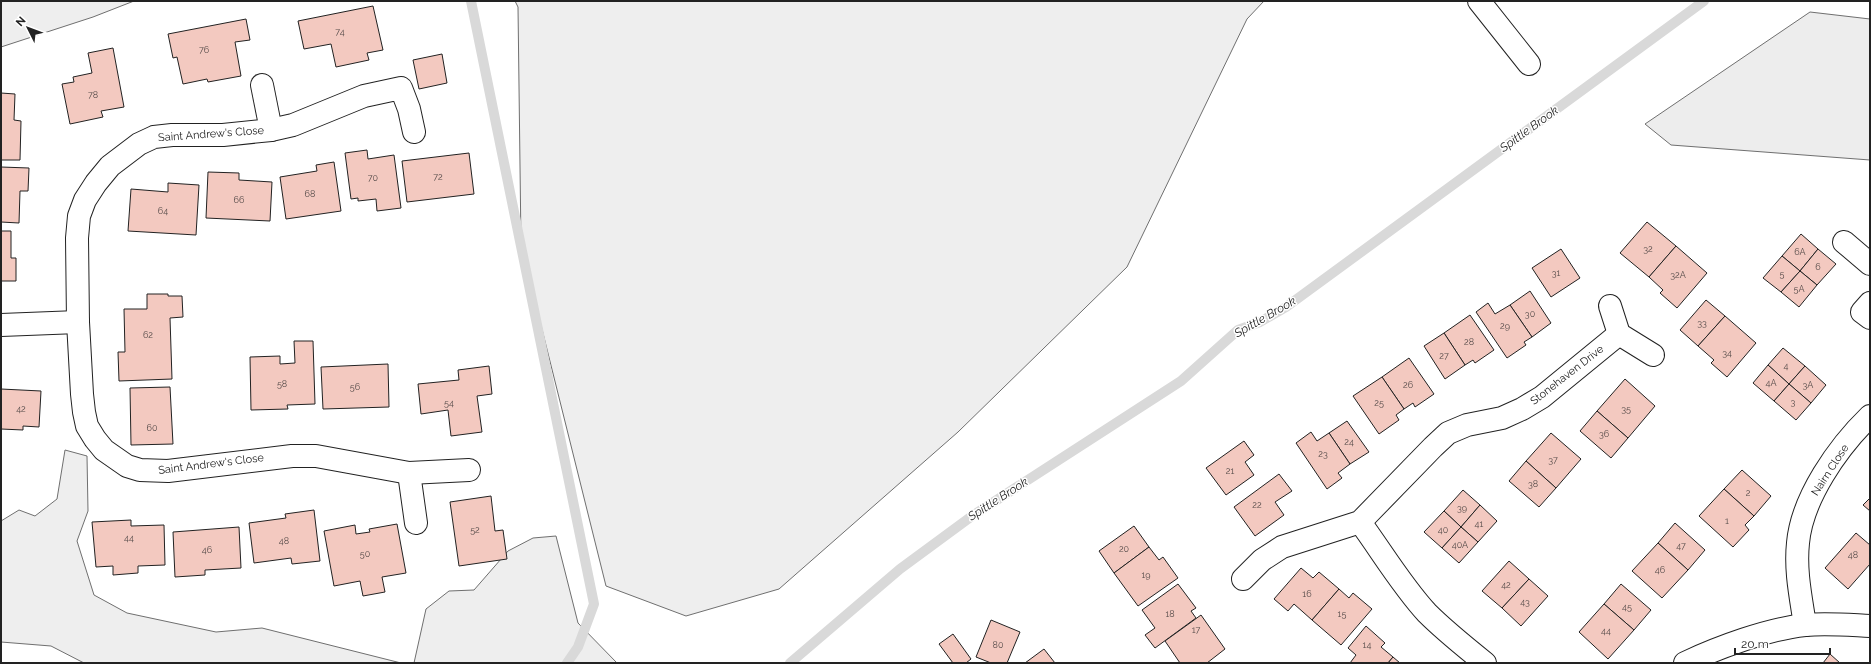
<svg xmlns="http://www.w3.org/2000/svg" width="1871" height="664" viewBox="0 0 1871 664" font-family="Raleway,sans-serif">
<rect width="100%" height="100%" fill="#fff"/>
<g fill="#eee" stroke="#6f6f6f">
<polygon points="1,1 134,1 93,17 1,47"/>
<polygon points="515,1 1264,1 1247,19 1127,267 958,432 779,589 686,616 606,586 521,245 518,7"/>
<polygon points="65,450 87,456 88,511 77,541 94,595 127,613 216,632 262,628 401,663 84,663 51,646 1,642 1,521 19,510 35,516 57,499"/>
<polygon points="556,536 578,623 617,663 414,663 426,609 449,591 474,590 508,551 533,538"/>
</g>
<polygon fill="#ededed" stroke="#6f6f6f" points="1810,12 1870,19 1870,160 1671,145 1645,124"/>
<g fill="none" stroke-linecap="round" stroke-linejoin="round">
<g stroke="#d9d9d9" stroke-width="10">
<polyline points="471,1 594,604 578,647 567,663"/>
<polyline points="790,663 900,569 972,516 1181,381 1238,330 1260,322 1286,307 1704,1"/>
</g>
</g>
<g fill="#f3c9c0" stroke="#222">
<polygon points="373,6 383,50 367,53 369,60 336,67 331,44 304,49 298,21"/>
<polygon points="246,19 250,40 235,42 241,76 208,82 207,79 183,84 177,57 173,58 168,34"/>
<polygon points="113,48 124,107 101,111 103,117 70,124 62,84 74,82 73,77 92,73 88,53"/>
<polygon points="442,54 447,83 419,89 413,60"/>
<polygon points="1,93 15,94 14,120 21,121 20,160 1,160"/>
<polygon points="367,150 368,159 394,155 401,208 377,211 376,199 358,201 358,198 351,199 345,153"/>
<polygon points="469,153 474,194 407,202 402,161"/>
<polygon points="334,162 341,211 286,219 280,177 317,171 316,165"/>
<polygon points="1,167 29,168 28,191 20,191 19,223 1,222"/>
<polygon points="208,172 239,173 239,180 272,182 270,221 206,218"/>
<polygon points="168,183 199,185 196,235 128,231 131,189 168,192"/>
<polygon points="1647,222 1676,246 1649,277 1620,253"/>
<polygon points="1,231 11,231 11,258 16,258 16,281 1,281"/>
<polygon points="1801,234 1818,249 1800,271 1782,256"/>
<polygon points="1676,246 1707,273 1677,308 1660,293 1663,290 1649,277"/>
<polygon points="1561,249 1580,278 1551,297 1532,268"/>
<polygon points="1818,249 1836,264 1817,285 1800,271"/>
<polygon points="1782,256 1800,271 1781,292 1763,278"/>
<polygon points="1800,271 1817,285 1799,307 1781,292"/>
<polygon points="1530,291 1551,323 1532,337 1510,305"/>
<polygon points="147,294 168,294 168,296 182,296 183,317 170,318 172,379 119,381 118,352 125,352 124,309 147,309"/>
<polygon points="1706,300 1725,316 1698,346 1680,330"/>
<polygon points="1488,303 1495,314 1510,305 1532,337 1524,342 1526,345 1507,358 1476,312"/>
<polygon points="1470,315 1494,350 1475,363 1473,360 1465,365 1444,333"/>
<polygon points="1725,316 1756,343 1727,377 1711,363 1714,360 1698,346"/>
<polygon points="1444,333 1465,365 1445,379 1424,346"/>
<polygon points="294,341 313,341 315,404 287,405 288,409 251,410 250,357 280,356 280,364 295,363"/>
<polygon points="1783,348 1805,366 1789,384 1768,365"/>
<polygon points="1409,358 1434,394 1415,407 1413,403 1404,409 1382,377"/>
<polygon points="388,364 389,407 323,409 321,367"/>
<polygon points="1768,365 1789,384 1774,401 1753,383"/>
<polygon points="489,366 492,394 477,396 482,432 451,436 448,410 421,414 418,384 459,380 458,370"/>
<polygon points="1805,366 1826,385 1811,403 1789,384"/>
<polygon points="1382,377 1404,409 1396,415 1399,420 1379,434 1353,396"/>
<polygon points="1625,379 1655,406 1628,438 1597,411"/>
<polygon points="1789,384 1811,403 1796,420 1774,401"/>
<polygon points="170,387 173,444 131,445 130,388"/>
<polygon points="1,389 41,391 39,427 23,426 23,430 1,429"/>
<polygon points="1597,411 1628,438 1611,458 1580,431"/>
<polygon points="1347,421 1369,452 1350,464 1329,433"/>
<polygon points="1311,432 1317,441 1329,433 1350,464 1338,473 1342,478 1327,489 1296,443"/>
<polygon points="1551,433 1581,459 1556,488 1526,461"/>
<polygon points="1244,441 1254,455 1245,462 1254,475 1226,495 1206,468"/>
<polygon points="1526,461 1556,488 1539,507 1509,481"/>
<polygon points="1742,470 1771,496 1754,516 1724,489"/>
<polygon points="1279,474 1292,491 1275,502 1284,515 1255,536 1234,507"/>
<polygon points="1724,489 1754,516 1745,525 1749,530 1733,547 1699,516"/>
<polygon points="1463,490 1480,505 1461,527 1444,511"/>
<polygon points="491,496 495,531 503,530 507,559 459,566 450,502"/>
<polygon points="1870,498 1870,511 1863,505"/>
<polygon points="1480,505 1497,521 1478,542 1461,527"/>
<polygon points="314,510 320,561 292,564 291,558 254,563 249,523 286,518 285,514"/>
<polygon points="1444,511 1461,527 1442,548 1424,532"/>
<polygon points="131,520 131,526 164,525 165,565 138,566 138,573 113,575 113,566 96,567 92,522"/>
<polygon points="1675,523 1705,550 1688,570 1658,543"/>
<polygon points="397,524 406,573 382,577 385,592 363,596 360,581 334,586 324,531 355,525 356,534 370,532 369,529"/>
<polygon points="1134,526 1149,547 1114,573 1099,551"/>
<polygon points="239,527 241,568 205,570 205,575 175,577 173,532"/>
<polygon points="1461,527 1478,542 1459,563 1442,548"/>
<polygon points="1856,533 1870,545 1870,564 1848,589 1825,568"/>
<polygon points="1658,543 1688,570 1662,598 1632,571"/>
<polygon points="1149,547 1159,560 1163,557 1178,578 1138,606 1114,573"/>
<polygon points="1509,561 1529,579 1502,608 1482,591"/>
<polygon points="1301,568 1313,578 1319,572 1339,589 1312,620 1294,604 1288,611 1274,599"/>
<polygon points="1529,579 1548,596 1521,626 1502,608"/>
<polygon points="1178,584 1196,608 1191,611 1196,618 1155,648 1145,635 1155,628 1142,610"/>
<polygon points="1621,584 1651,610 1634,630 1604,604"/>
<polygon points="1339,589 1349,598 1353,593 1372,609 1341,645 1312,620"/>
<polygon points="1604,604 1634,630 1608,659 1579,632"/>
<polygon points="1201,615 1225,649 1207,663 1180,663 1165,641"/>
<polygon points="991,620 1020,632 1007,663 991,663 976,657"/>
<polygon points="1366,626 1385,643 1381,647 1393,657 1388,663 1350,663 1356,655 1348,648"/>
<polygon points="953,634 971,659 966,663 953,663 939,644"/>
<polygon points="1044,649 1055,663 1025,663"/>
<polygon points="1830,654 1840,663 1823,663"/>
<polygon points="1393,657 1400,663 1388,663"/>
</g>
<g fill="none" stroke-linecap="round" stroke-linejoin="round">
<g stroke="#222" stroke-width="24">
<g id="minor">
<polyline points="1479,1 1529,64"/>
<polyline points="262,85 271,130"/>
<polyline points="414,132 409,109 401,88 364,96 293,125 271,130 223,135 172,135 154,137 139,144 110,166 96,183 85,200 79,216 77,238 78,322 82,394 84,412 87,426 95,439 104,450 127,466 140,470 168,471 292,456 316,456 409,473 469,470"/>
<polyline points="1844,242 1870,264"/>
<polyline points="1870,303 1862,312 1870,318"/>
<polyline points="1610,306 1619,334 1653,355"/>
<polyline points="1,325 78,322"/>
<polyline points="409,473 416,523"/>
<path d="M1360 522C1382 552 1402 586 1427 613 1445 631 1465 647 1485 663"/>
<polyline points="1243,579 1262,560 1282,547 1360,522 1433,447 1448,433 1467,425 1502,418 1522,409 1542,397 1619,334"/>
<path d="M1805 625C1801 598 1795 571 1798 543 1802 498 1838 447 1870 416"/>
<path d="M1685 663C1719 647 1768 629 1805 625 1827 623 1849 625 1870 626"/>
</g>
</g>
<use href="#minor" stroke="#fff" stroke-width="22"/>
</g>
<g text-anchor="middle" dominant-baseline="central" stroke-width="3" stroke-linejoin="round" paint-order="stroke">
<g font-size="9" fill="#564c4a">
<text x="340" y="32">74</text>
<text x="204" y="50">76</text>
<text x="93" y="95">78</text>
<text x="438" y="177">72</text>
<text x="373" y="178">70</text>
<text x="310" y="194">68</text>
<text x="239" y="200">66</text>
<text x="163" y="211">64</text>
<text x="1648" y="249">32</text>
<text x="1800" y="252">6A</text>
<text x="1818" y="267">6</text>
<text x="1556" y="273">31</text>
<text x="1782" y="274">5</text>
<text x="1678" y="275">32A</text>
<text x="1799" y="289">5A</text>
<text x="1530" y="314">30</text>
<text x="1702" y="323">33</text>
<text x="1505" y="326">29</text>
<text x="148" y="335">62</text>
<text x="1469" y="342">28</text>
<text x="1727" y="353">34</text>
<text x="1444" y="356">27</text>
<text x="1786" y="366">4</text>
<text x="1771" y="383">4A</text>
<text x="282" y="384">58</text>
<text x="1408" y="385">26</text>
<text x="1808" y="385">3A</text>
<text x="355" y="387">56</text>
<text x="1793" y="402">3</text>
<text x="449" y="403">54</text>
<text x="1379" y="403">25</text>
<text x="21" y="409">42</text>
<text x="1626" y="409">35</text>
<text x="152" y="428">60</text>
<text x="1604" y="434">36</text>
<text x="1349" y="442">24</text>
<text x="1323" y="454">23</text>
<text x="1553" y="460">37</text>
<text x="1230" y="471">21</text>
<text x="1533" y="484">38</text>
<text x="1748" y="493">2</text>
<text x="1257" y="505">22</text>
<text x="1462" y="508">39</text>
<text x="1727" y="521">1</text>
<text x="1479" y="524">41</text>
<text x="475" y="530">52</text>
<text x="1443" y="530">40</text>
<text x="129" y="538">44</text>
<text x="284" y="541">48</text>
<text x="1460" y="545">40A</text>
<text x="1681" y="546">47</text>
<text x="1124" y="549">20</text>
<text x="207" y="550">46</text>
<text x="365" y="554">50</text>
<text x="1853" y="555">48</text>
<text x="1660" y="570">46</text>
<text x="1146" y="575">19</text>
<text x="1506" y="585">42</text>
<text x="1307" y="594">16</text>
<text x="1525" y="602">43</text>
<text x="1627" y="607">45</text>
<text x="1170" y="614">18</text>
<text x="1342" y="614">15</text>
<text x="1196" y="630">17</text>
<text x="1606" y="631">44</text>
<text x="998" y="645">80</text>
<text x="1367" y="645">14</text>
</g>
<g font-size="11" fill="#222" stroke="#fff">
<text transform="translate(211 134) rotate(-4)">Saint Andrew's Close</text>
<text transform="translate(1567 375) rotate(-38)">Stonehaven Drive</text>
<text transform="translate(211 464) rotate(-7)">Saint Andrew's Close</text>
<text transform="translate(1830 470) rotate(-57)">Nairn Close</text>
</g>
<g font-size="12" font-style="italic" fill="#222" stroke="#fff">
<text transform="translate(1529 129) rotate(-36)">Spittle Brook</text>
<text transform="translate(1265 317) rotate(-30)">Spittle Brook</text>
<text transform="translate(998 499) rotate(-33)">Spittle Brook</text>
</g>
</g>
<rect width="1871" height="664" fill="none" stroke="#222222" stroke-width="4"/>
<g transform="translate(28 28) rotate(312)" stroke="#ffffff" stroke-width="3" paint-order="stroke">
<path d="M0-3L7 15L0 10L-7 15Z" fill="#222222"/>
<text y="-6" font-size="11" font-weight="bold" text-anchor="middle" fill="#222222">N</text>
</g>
<path d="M1735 648v6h95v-6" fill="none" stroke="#222222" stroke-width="2"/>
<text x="1741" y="648" font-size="12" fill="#222222" stroke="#ffffff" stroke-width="3" paint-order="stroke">20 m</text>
</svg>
